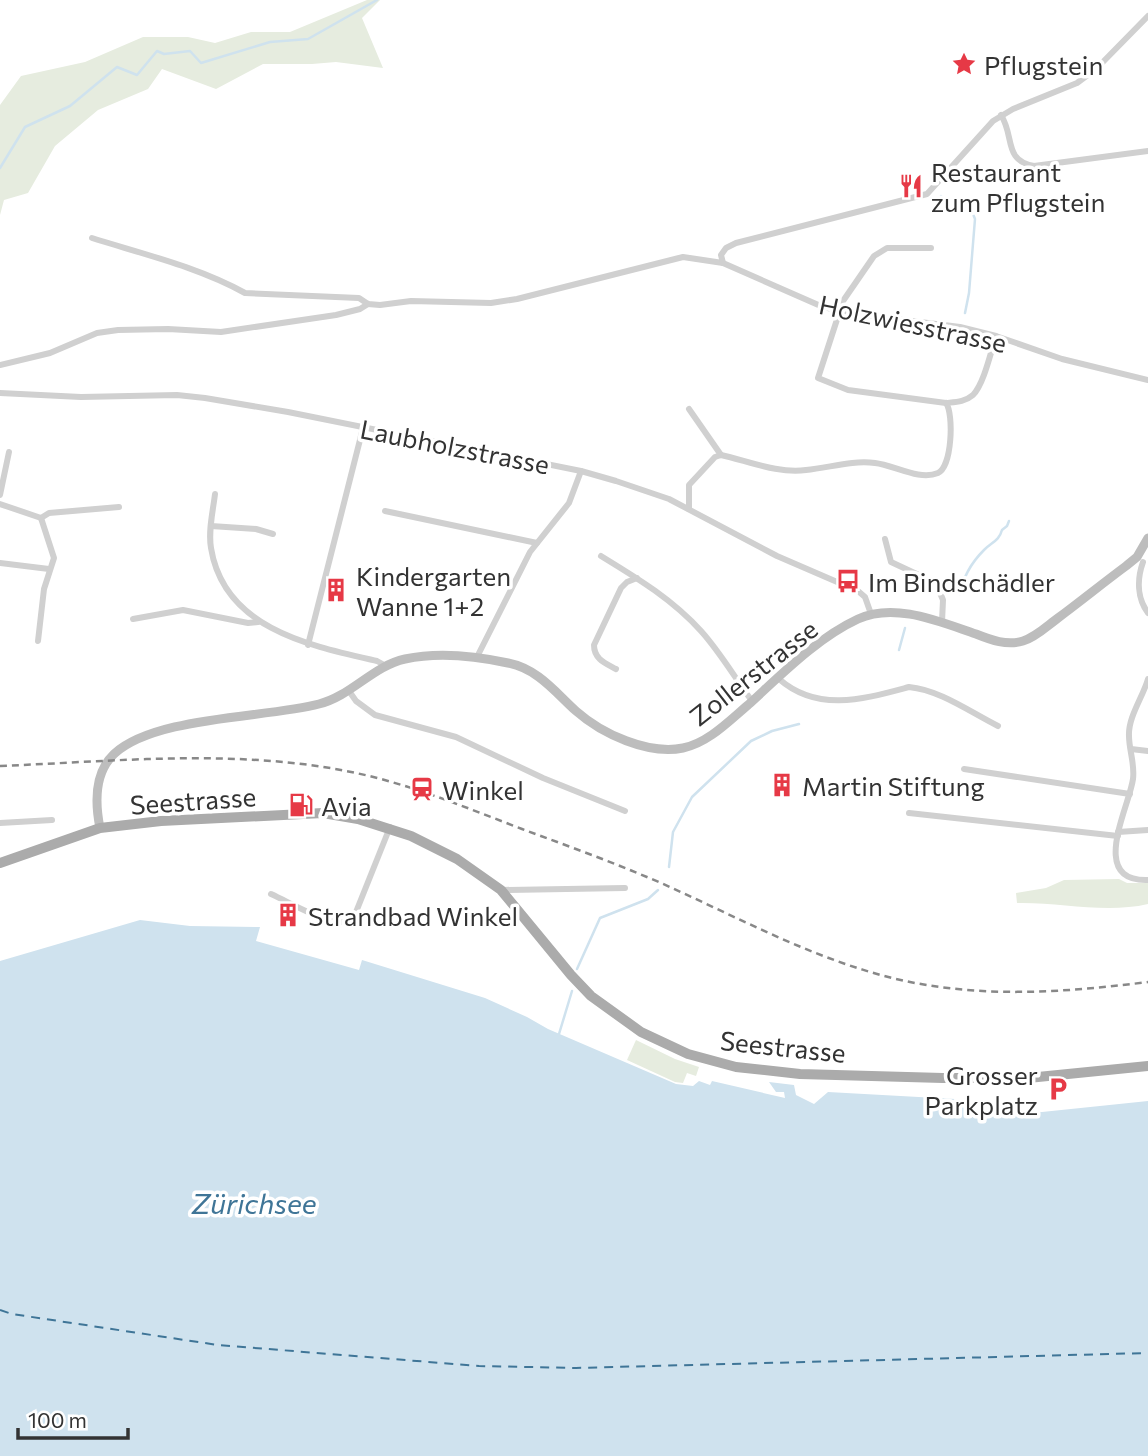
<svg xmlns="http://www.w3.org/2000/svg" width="1148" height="1456" viewBox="0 0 1148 1456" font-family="Commissioner,sans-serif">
<rect width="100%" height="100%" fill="#fff"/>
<g fill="#e6ecdf">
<polygon points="367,0 380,0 362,18 383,68 336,62 312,64 263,64 216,89 162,69 148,89 98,110 55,146 28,193 4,200 0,215 0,105 21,76 85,62 143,37 188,37 215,43 251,32 290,32"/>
<path d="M1119 879 1127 883H1148V904C1105 914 1060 902 1017 903L1016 893 1046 888 1064 880Z"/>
<polygon points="636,1040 675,1059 699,1067 696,1076 687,1073 683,1083 675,1082 627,1060"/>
</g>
<polygon fill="#cfe2ee" points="140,920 190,926 260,927 256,941 359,970 362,960 485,998 527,1017 548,1029 676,1084 693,1086 699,1081 710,1085 712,1081 785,1098 784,1092 776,1092 769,1082 794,1085 796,1095 814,1104 828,1092 955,1099 966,1109 1042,1112 1148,1101 1148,1456 0,1456 0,961"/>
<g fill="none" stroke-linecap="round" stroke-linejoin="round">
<g stroke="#cfe2ee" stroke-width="2.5">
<polyline points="0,168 25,127 70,106 117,67 137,75 157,51 164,54 190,51 201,63 270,42 308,39 377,0"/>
<polyline points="941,196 950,207 973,214 975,219 969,293 965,313"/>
<path d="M960 594C963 577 972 562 984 550 992 542 999 541 1002 530L1007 526 1009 521"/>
<polyline points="899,650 905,628"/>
<polyline points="669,867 673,832 692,797 751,741 772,731 799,724"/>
<polyline points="577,969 600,918 648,899 658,890"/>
<polyline points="559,1034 572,991"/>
</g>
<polyline stroke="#3f7597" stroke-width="2" stroke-dasharray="9 7" stroke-linecap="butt" points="0,1310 12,1314 218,1345 479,1366 576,1368 1148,1353"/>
<g stroke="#d0d0d0" stroke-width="6">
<path d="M1001 115C1015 137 1003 160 1034 166L1148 151"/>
<path d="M92 238C143 254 198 267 245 293L359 298 368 304 380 305 411 301 491 303 517 299 683 257 723 263 823 307 856 314 960 327 996 336 1062 359 1148 380"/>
<path d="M931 248H887L874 256 843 301 818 378 848 390 946 403C955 402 965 402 973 395 984 384 991 351 996 336"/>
<polyline points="723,263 721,255 726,248 736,243 927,194 993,121 1013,109 1077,83 1097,68 1148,16"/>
<polyline points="0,365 50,353 97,333 118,330 168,329 221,332 336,315 360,309 368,304"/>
<polyline points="0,393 81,397 177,395 205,398 288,412 581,471 616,481 669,499 777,556 858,591 865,597 871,614"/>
<polyline points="689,409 721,455"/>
<path d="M721 455C748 461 779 474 806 470 829 468 851 460 875 463 894 465 919 481 938 473 952 467 954 414 946 403"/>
<path d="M215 494C213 511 208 531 211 548 224 629 311 646 377 661L386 666"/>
<polyline points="0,495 9,452"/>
<polyline points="0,504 41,518 49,513 119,507"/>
<polyline points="689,509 689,485 715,457 721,455"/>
<polyline points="385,511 537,543"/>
<polyline points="211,526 256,529 273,534"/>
<polyline points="885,539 891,562 936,583 943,600 942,622"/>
<path d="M601 556C637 578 672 599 701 631 720 652 735 678 752 701"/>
<path d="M1143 562C1137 579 1137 598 1148 613"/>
<polyline points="0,563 49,569"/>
<polyline points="133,619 183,610 248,623 258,622"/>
<polyline points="38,641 44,589 54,558 41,518"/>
<polyline points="308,645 363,428"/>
<polyline points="477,657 530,552 569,503 581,471"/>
<path d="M616 669C605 663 594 659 594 645L621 588 627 582 637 578"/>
<path d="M779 679C818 713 864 699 909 687 940 690 970 712 998 726"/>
<path d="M1148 679C1143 697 1128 717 1129 736 1129 750 1135 764 1133 779 1129 808 1088 882 1148 880"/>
<polyline points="349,691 356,701 375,715 456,737 543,778 625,811"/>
<polyline points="1131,749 1148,751"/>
<polyline points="964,769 1130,794"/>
<polyline points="909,813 1118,836"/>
<polyline points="0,823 52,820"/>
<polyline points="1118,832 1148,830"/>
<polyline points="501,890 625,888"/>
<path d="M271 894C295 905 326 925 352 922L390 827"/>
</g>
<path stroke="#bdbdbd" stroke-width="9" d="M100 828C95 803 94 773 114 754 155 716 266 718 319 704 351 696 373 666 405 659 437 652 476 656 508 663 538 669 555 692 576 711 602 734 648 755 683 748 708 743 729 721 748 705 781 675 817 638 858 619 895 602 940 622 976 634 991 640 1007 646 1023 641 1036 637 1047 626 1058 618 1081 601 1103 583 1126 566L1137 557 1148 538"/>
<polyline stroke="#ababab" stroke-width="10" points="0,863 100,828 161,821 323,813 358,819 411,836 457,859 501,890 571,975 591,996 641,1032 688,1054 736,1067 800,1074 943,1078 1028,1078 1148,1066"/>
<path stroke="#888" stroke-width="2.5" stroke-dasharray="7 5" stroke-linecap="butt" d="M0 766C126 761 257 746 381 779 429 792 475 811 522 829 568 846 615 863 661 883 742 919 822 964 910 982 990 998 1068 992 1148 982"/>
</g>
<defs>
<g id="sight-bare" transform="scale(1.89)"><path d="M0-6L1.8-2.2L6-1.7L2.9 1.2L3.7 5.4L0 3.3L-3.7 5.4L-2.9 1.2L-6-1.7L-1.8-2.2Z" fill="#e63946" stroke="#fff" stroke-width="2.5" paint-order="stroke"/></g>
<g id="restaurant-bare" transform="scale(1.89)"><path d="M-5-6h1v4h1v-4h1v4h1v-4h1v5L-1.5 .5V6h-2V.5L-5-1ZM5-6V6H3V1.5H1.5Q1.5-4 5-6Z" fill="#e63946" stroke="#fff" stroke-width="2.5" paint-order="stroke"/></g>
<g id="bus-bare" transform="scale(1.89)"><path d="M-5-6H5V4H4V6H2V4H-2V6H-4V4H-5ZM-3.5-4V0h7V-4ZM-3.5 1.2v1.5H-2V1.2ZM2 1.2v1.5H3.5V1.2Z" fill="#e63946" stroke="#fff" stroke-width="2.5" paint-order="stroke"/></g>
<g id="building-bare" transform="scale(1.89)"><path d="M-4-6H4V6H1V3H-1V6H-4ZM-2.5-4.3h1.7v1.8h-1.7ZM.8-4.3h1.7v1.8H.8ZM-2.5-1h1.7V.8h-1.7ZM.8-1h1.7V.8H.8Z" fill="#e63946" stroke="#fff" stroke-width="2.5" paint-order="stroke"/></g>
<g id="station-bare" transform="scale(1.89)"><path d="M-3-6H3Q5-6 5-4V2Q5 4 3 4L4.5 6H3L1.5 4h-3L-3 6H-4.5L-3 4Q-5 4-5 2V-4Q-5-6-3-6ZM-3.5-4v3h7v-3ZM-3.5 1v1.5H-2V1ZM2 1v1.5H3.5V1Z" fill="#e63946" stroke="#fff" stroke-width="2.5" paint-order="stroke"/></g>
<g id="fuel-bare" transform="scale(1.89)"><path d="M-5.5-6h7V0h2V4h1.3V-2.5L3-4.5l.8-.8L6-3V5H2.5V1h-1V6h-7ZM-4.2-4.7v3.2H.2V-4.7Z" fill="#e63946" stroke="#fff" stroke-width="2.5" paint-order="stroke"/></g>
<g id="parking-bare" transform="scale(1.89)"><path d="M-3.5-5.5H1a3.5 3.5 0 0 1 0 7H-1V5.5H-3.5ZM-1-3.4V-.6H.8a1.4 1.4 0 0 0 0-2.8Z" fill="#e63946" stroke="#fff" stroke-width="2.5" paint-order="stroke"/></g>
</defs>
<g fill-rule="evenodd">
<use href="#sight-bare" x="964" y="64"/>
<use href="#restaurant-bare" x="911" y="186"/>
<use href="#bus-bare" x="848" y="581"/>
<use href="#building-bare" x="336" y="590"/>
<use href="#building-bare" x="782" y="785"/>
<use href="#station-bare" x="422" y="789"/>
<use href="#fuel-bare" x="301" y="805"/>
<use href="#building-bare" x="288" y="915"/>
<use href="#parking-bare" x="1058" y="1089"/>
</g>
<g text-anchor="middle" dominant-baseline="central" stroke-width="7" stroke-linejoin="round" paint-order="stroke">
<g font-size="26" fill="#333" stroke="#fff" text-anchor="start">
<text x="984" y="64">Pflugstein</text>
<text x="931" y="171">Restaurant<tspan x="931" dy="30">zum Pflugstein</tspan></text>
<text x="356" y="575">Kindergarten<tspan x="356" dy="30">Wanne 1+2</tspan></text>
<text x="868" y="581">Im Bindschädler</text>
<text x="802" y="785">Martin Stiftung</text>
<text x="442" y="789">Winkel</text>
<text x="321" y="805">Avia</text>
<text x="308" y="915">Strandbad Winkel</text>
<text x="1038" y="1074" text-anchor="end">Grosser<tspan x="1038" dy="30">Parkplatz</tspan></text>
</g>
<g font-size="26" fill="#333" stroke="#fff">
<text transform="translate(913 323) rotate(12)">Holzwiesstrasse</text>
<text transform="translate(455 446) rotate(11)">Laubholzstrasse</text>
<text transform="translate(753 672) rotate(-38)">Zollerstrasse</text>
<text transform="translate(193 800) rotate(-4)">Seestrasse</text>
<text transform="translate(783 1046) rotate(6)">Seestrasse</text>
</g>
<g font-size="28" font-style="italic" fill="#3f7597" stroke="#fff">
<text x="254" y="1203">Zürichsee</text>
</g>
</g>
<path d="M18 1428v10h110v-10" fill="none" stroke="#333333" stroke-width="3.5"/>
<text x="28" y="1428" font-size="21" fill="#333333" stroke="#ffffff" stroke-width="5" paint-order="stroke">100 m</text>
</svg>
